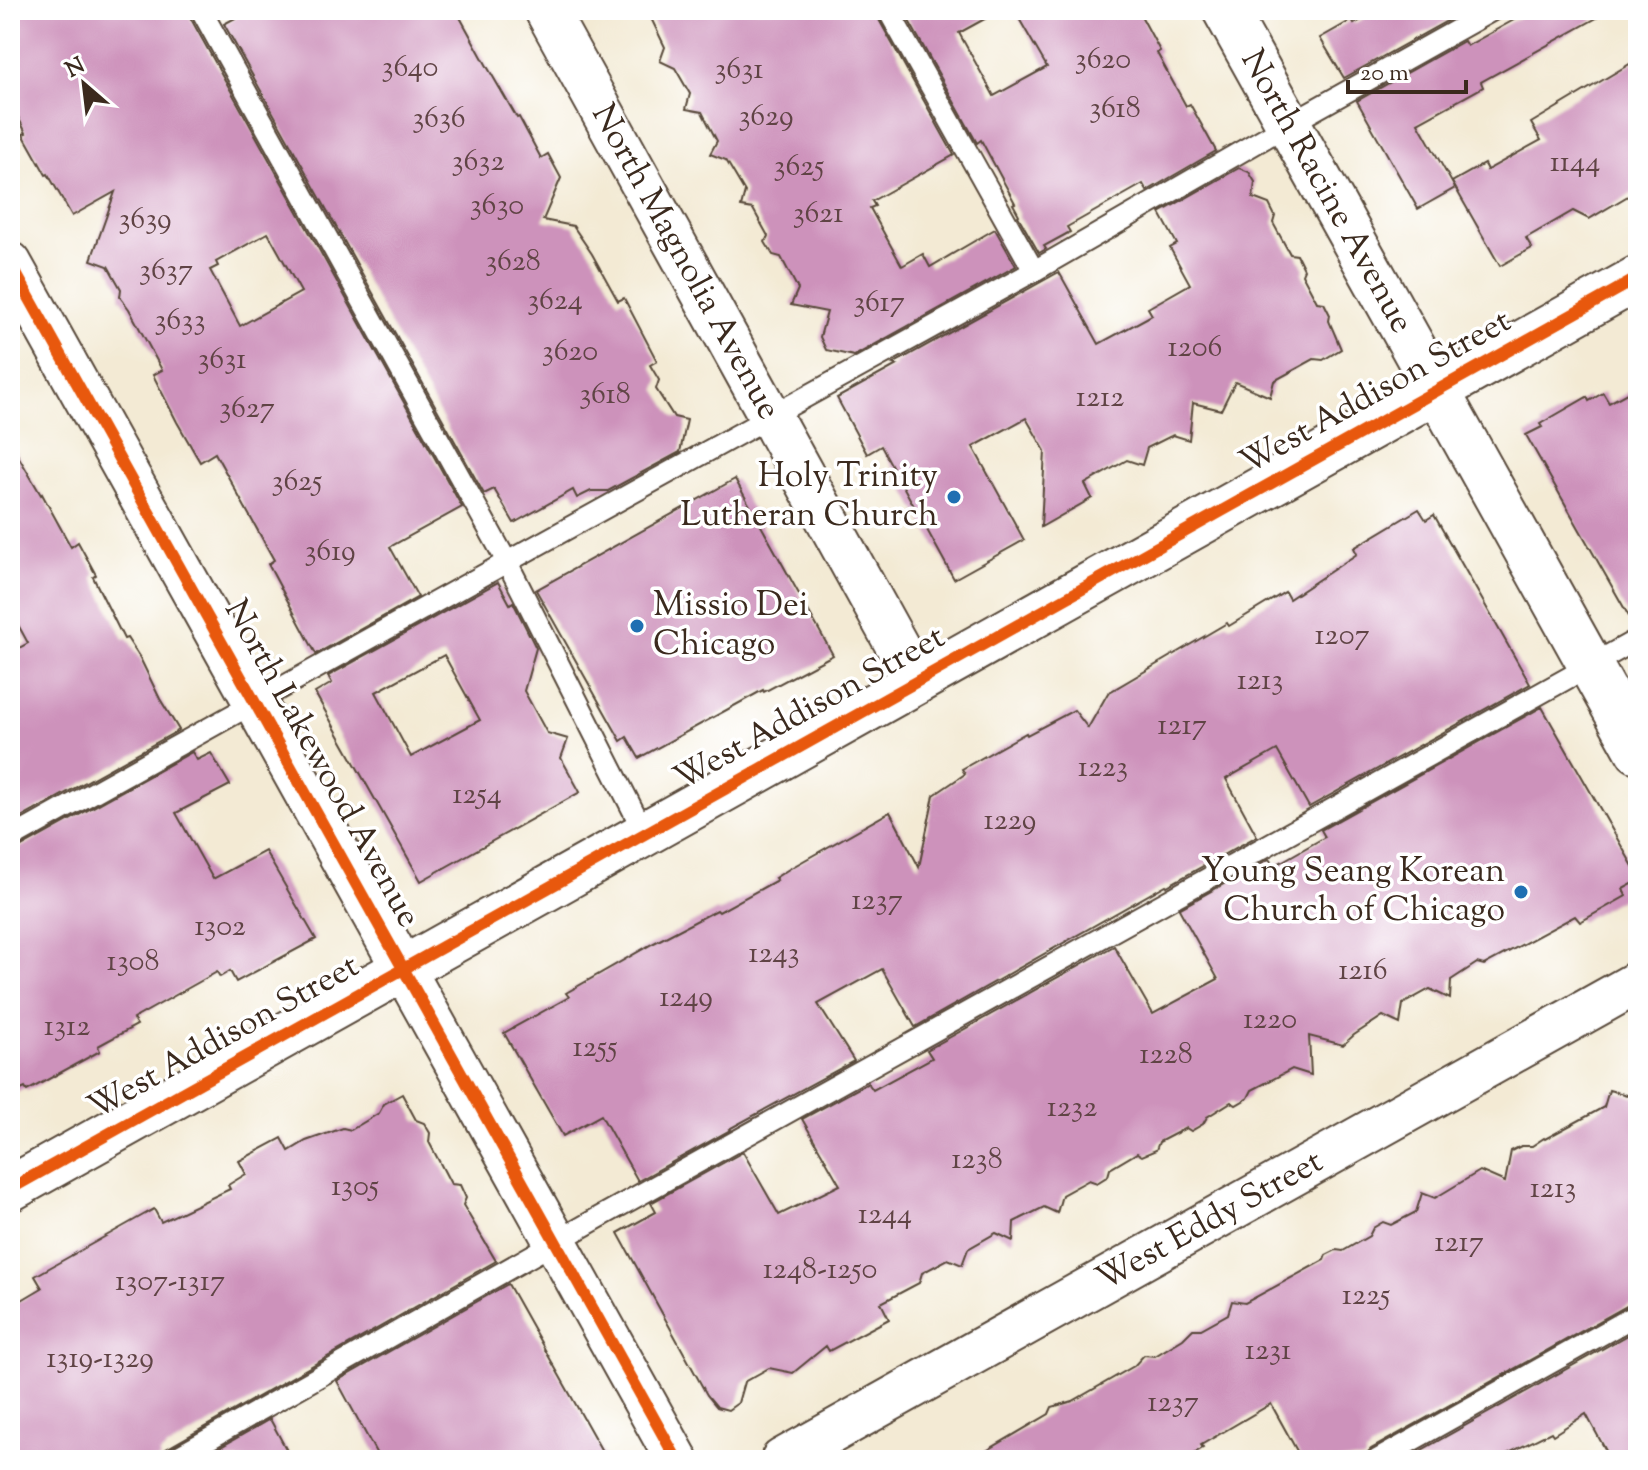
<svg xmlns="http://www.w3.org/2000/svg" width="1648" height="1470" viewBox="0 0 1648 1470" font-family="'Sorts Mill Goudy',serif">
<rect width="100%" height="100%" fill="#fff"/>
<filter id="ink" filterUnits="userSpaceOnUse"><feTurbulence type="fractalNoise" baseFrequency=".0125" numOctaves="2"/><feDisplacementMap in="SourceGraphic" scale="16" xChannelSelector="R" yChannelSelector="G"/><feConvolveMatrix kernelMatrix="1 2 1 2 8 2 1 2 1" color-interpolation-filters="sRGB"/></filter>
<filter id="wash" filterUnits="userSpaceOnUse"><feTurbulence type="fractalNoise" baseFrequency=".006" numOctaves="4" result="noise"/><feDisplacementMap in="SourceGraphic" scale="32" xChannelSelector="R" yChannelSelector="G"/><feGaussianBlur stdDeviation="1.8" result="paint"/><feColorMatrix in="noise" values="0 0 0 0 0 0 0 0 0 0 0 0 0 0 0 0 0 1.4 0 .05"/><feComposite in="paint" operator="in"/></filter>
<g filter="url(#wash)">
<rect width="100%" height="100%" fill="#f3ead4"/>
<g id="blocks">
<g fill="#cd92bb" fill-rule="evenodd">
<path d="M10 10H186L462 507 390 547 418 597 316 654 268 564 274 560 215 453 200 462 177 422 153 375 162 370 129 309 120 297 121 289 108 266 91 260 115 192 72 216 48 174 46 175 23 134 26 133 10 101ZM268 233 301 292 240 326 210 270 218 266 216 262Z"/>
<polygon points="250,10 456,10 488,68 517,118 519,117 541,158 548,154 561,178 543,220 573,226 592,254 618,301 624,298 657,361 650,365 659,380 656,389 674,417 687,420 680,452 608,491 591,491 577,498 573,490 514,523 494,489 484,494 224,24"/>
<polygon points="647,10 875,10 877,16 954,155 872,201 875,206 870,208 902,266 923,254 930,267 995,229 1016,266 854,356 826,350 820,337 827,312 791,305 798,289 781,257 773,255 765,242 768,236 753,209 741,207 745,192 726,160 710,154 717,141 702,112 686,109 690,94 675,68 660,61 665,47"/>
<polygon points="903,10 1001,10 959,33 994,96 1047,67 1014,10 1138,10 1160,51 1157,53 1186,106 1190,104 1216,151 1147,191 1143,184 1067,227 1070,232 1044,246 1046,249 1039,253 1018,216 1019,215 1013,204 1015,203 981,140 977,143"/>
<polygon points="1379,10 1448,10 1452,18 1344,78 1320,38 1352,20 1354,24"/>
<polygon points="1532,10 1611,10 1481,82 1483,87 1418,123 1455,188 1418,209 1357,101 1464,41 1467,46"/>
<polygon points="1638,59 1638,190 1589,219 1573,211 1526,238 1532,248 1500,266 1452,182 1484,164 1487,170 1541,140 1531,123"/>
<polygon points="1239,168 1249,172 1255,182 1253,198 1269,204 1275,216 1273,223 1290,254 1297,255 1304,269 1302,274 1317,302 1324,303 1330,315 1329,321 1341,349 1323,360 1314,359 1274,381 1270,397 1235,382 1221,410 1193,403 1189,440 1173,435 1147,448 1142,465 1127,460 1085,484 1092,498 1041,527 1045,451 1026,418 973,447 1024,540 954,579 881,446 867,454 837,398 897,365 893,364 1059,272 1099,344 1152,315 1148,308 1190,284 1170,248 1177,244 1160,213"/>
<polygon points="1638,387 1638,626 1635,627 1526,435 1542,427 1540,424 1587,397 1589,401 1603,393 1609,403"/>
<polygon points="10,442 41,495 42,494 71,547 78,542 96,575 93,577 124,639 127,638 140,658 160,699 179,730 10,824 10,653 28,643 10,610"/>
<polygon points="735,479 833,655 764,692 763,690 639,758 627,737 621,741 536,590"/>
<polygon points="1419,509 1426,520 1434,515 1530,684 1309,807 1277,750 1226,779 1257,836 1167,886 1166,885 915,1027 882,969 818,1004 854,1061 729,1129 730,1130 638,1181 601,1115 563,1136 504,1033 569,997 566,993 652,944 717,910 719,912 777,880 775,878 789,869 890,812 919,867 934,795 965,774 962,769 1026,733 1027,735 1074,710 1088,728 1108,693 1227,623 1229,626 1285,592 1289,599 1357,554 1354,548"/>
<path d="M498 582 510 604 513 602 536 648 524 691 547 733 568 739 561 758 580 792 421 881 315 693 332 683 328 676ZM444 655 480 720 411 757 376 692Z"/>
<polygon points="1542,707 1638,875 1638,881 1623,889 1626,896 1580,922 1575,916 1484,965 1477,963 1451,980 1450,999 1430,989 1403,1004 1400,1024 1383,1016 1354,1035 1343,1045 1309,1036 1311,1075 1292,1069 1252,1090 1248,1098 1236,1105 1231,1102 1207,1117 1203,1124 1191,1131 1186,1128 1159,1142 1156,1150 1142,1156 1137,1153 1110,1169 1108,1176 1097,1183 1089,1180 1062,1195 1057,1213 1044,1207 1014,1222 1013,1241 996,1233 968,1249 962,1265 948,1259 922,1273 919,1283 881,1303 889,1319 829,1351 826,1346 793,1373 769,1368 744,1382 738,1403 728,1410 717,1407 707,1395 618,1233 656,1212 651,1203 743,1152 779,1215 840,1185 802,1119 868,1083 873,1090 932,1058 927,1050 1114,946 1153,1014 1218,979 1179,909 1269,859 1274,866 1325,837 1321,830"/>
<polygon points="192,752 197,760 211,753 230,785 176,813 213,879 265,851 316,939 236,982 230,971 220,977 217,972 133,1019 137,1025 98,1046 100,1051 27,1091 25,1088 10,1095 10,852 16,850"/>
<polygon points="1609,1090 1638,1098 1638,1301 1632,1303 1371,1449 1366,1454 1364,1460 1302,1460 1271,1404 1201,1445 1203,1448 1182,1460 971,1460 1049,1414 1052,1407 1073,1401 1134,1366 1144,1355 1155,1356 1183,1339 1193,1329 1201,1329 1228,1314 1232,1301 1245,1303 1324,1260 1326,1255 1336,1250 1343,1251 1369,1236 1373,1228 1383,1222 1391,1225 1416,1212 1422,1193 1435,1198 1480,1171 1505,1182 1511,1151 1521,1146 1532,1146 1544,1138 1545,1139 1604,1107"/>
<polygon points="402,1094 416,1120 424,1123 430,1133 429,1142 451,1184 460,1185 466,1198 463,1205 496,1261 166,1449 160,1454 159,1460 10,1460 10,1307 42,1288 35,1276 154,1209 161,1222 230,1189 228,1185 246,1174 239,1161 282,1138 289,1151 306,1141 343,1128 351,1130 379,1113 384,1104"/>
<polygon points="508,1284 607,1460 380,1460 337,1381"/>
<polygon points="1638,1329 1638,1460 1611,1460 1586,1414 1553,1435 1551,1432 1495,1460 1404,1460"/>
<polygon points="270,1419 292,1460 198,1460"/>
</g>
</g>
</g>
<g filter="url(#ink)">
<use href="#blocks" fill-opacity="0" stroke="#574739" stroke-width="2"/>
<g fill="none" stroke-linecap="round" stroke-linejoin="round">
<g stroke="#574739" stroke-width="24">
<g id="service">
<polyline points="201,10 507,562 645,834"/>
<polyline points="888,10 1034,271"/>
<polyline points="10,839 507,562 1034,271 1289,124 1493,10"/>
<polyline points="172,1460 598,1218 1638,639"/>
<polyline points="1377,1460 1638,1314"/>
</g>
</g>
<g stroke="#574739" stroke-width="46">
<g id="minor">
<path id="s1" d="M546 10 917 682"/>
<polyline points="10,263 677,1460"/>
<path id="s2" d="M782 1460 1638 982"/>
</g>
</g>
<g stroke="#574739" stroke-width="48">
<g id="tertiary">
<path id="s3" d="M1225 10 1638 751"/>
<polyline points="10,1189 1638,278"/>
</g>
</g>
<use href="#service" stroke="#fff" stroke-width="20"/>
<use href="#minor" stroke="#fff" stroke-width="42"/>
<use href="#tertiary" stroke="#fff" stroke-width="44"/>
<g stroke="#fff" stroke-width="17">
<g id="cycleway">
<polyline points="10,263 677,1460"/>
<polyline points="10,1189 1638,278"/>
</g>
</g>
<use href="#cycleway" stroke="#e8590c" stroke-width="12"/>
</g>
</g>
<g fill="#1f6fb2" stroke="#fff" stroke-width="3">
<circle cx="954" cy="497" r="8"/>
<circle cx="637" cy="626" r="8"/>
<circle cx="1521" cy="892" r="8"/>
</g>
<g text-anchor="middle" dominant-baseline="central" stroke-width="7" stroke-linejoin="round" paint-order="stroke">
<g font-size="30" fill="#604445">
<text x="1103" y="60">3620</text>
<text x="410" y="68">3640</text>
<text x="739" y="70">3631</text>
<text x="1115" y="109">3618</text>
<text x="766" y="117">3629</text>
<text x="439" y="119">3636</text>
<text x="478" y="162">3632</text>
<text x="1575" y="163">1144</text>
<text x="799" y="167">3625</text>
<text x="497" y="206">3630</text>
<text x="818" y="214">3621</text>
<text x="145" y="220">3639</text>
<text x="513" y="262">3628</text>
<text x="166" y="271">3637</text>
<text x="555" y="301">3624</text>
<text x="879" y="303">3617</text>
<text x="180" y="321">3633</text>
<text x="1195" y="348">1206</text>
<text x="570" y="352">3620</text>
<text x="222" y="360">3631</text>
<text x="605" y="395">3618</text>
<text x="1100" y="398">1212</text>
<text x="247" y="409">3627</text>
<text x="297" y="482">3625</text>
<text x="330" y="552">3619</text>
<text x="1342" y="636">1207</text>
<text x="1260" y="681">1213</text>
<text x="1182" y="726">1217</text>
<text x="1103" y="768">1223</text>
<text x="477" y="795">1254</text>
<text x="1010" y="821">1229</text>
<text x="877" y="901">1237</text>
<text x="220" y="927">1302</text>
<text x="774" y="954">1243</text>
<text x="133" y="962">1308</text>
<text x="1363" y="971">1216</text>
<text x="686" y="998">1249</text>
<text x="1270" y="1020">1220</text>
<text x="67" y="1027">1312</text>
<text x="595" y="1048">1255</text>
<text x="1166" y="1055">1228</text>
<text x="1072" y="1108">1232</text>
<text x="977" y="1160">1238</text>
<text x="355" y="1187">1305</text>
<text x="1553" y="1189">1213</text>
<text x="885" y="1215">1244</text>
<text x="1459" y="1243">1217</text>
<text x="820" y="1270">1248-1250</text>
<text x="170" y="1282">1307-1317</text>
<text x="1366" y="1296">1225</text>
<text x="1268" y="1351">1231</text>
<text x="100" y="1359">1319-1329</text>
<text x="1173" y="1403">1237</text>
</g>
<g font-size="34" fill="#3b2a1e" stroke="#fff">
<text stroke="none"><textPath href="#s3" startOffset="208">North Racine Avenue</textPath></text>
<text stroke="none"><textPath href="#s1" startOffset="288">North Magnolia Avenue</textPath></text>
<text transform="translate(1376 393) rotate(-29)">West Addison Street</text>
<text transform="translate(810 709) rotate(-29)">West Addison Street</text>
<text transform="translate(321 764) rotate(61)">North Lakewood Avenue</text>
<text transform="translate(224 1038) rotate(-29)">West Addison Street</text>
<text stroke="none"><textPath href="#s2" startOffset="490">West Eddy Street</textPath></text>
</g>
<g font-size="34" fill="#3b2a1e" stroke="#fff" text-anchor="end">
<text x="938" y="477">Holy Trinity<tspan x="938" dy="39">Lutheran Church</tspan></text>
<text x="653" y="606" text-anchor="start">Missio Dei<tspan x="653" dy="39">Chicago</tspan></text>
<text x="1505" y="872">Young Seang Korean<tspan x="1505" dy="39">Church of Chicago</tspan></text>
</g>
</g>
<rect width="1648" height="1470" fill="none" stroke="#fff" stroke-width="40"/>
<g transform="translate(84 84) rotate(332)" stroke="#ffffff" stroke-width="6" paint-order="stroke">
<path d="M0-6L14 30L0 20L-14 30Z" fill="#3b2a1e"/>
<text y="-12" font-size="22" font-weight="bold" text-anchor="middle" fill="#3b2a1e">N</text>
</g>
<path d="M1348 80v12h118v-12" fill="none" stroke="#3b2a1e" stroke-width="4"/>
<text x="1360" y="80" font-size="24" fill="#3b2a1e" stroke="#ffffff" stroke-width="6" paint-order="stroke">20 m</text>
</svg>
